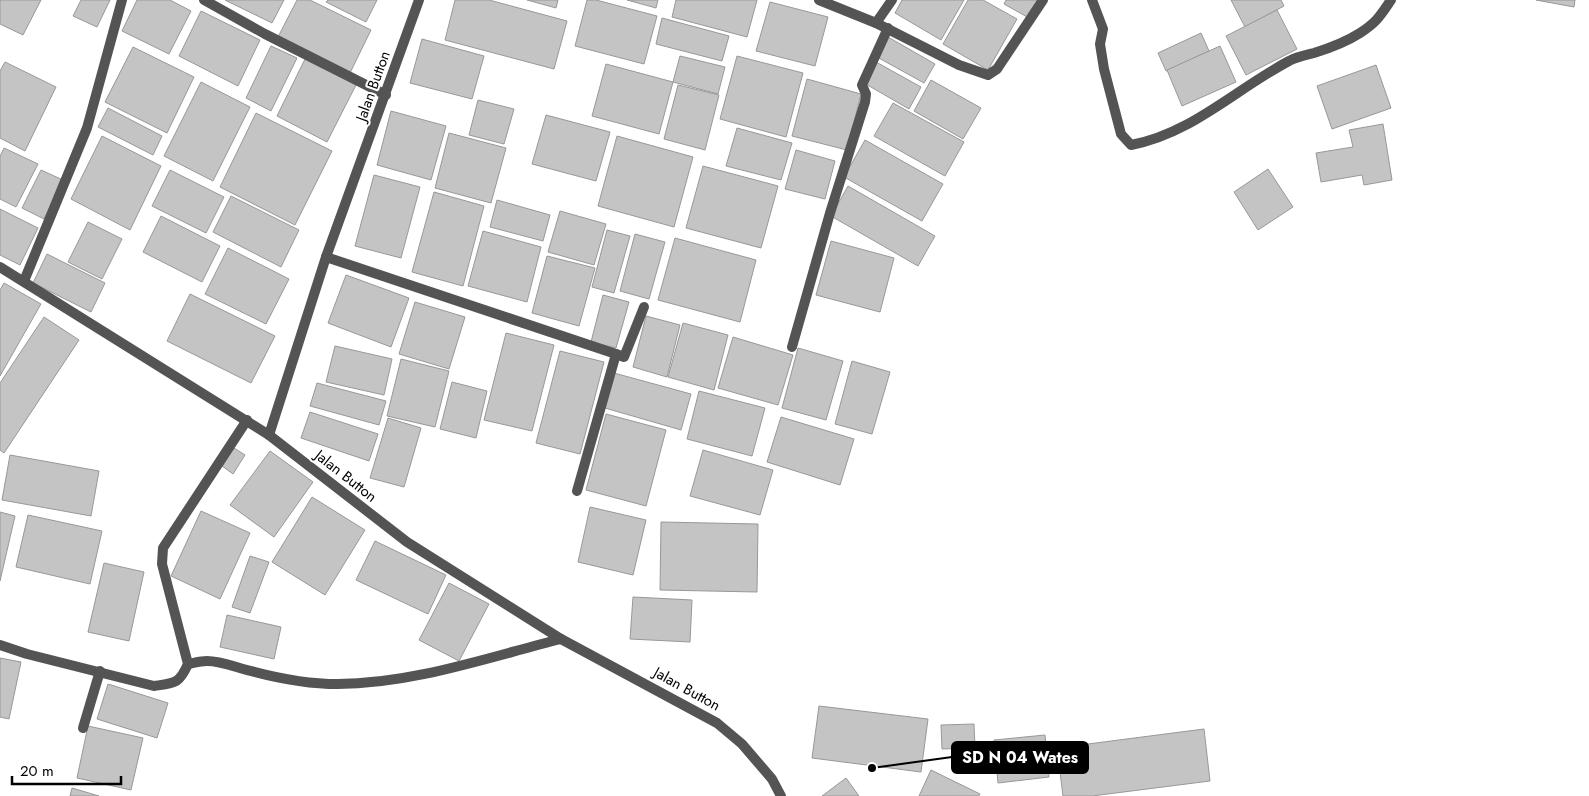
<svg xmlns="http://www.w3.org/2000/svg" width="1589" height="796" viewBox="0 0 1589 796" font-family="Jost,sans-serif">
<rect width="100%" height="100%" fill="#fff"/>
<g fill="#c4c4c4" stroke="#989898">
<polygon points="0,0 41,0 23,35 0,24"/>
<polygon points="81,0 110,0 97,27 73,16"/>
<polygon points="137,0 170,0 191,11 169,54 122,31"/>
<polygon points="225,0 284,0 272,23"/>
<polygon points="297,0 310,0 371,30 350,73 278,37"/>
<polygon points="328,0 377,0 366,22 326,2"/>
<polygon points="455,0 489,0 567,21 554,69 445,40"/>
<polygon points="527,0 558,0 556,8"/>
<polygon points="587,0 596,0 657,16 644,64 575,46"/>
<polygon points="627,0 658,0 656,8"/>
<polygon points="676,0 757,0 747,37 672,17"/>
<polygon points="902,0 964,0 941,40 895,13"/>
<polygon points="968,0 983,0 1017,19 988,70 943,44"/>
<polygon points="1006,0 1039,0 1029,18 1004,4"/>
<polygon points="1231,0 1281,0 1284,6 1245,27"/>
<polygon points="1536,0 1575,0 1574,7"/>
<polygon points="770,2 828,17 815,66 756,51"/>
<polygon points="1277,10 1297,49 1246,75 1226,36"/>
<polygon points="201,11 260,40 238,86 179,56"/>
<polygon points="662,18 729,36 722,61 656,44"/>
<polygon points="1201,33 1209,51 1166,71 1158,53"/>
<polygon points="888,37 935,64 924,83 877,57"/>
<polygon points="422,39 484,56 472,99 410,83"/>
<polygon points="271,46 297,58 271,111 246,98"/>
<polygon points="1220,46 1236,82 1182,106 1167,70"/>
<polygon points="133,47 194,77 167,133 105,102"/>
<polygon points="680,56 725,67 718,94 673,82"/>
<polygon points="737,56 803,73 786,137 720,119"/>
<polygon points="306,57 357,83 327,142 277,116"/>
<polygon points="5,62 56,87 25,151 0,138 0,71"/>
<polygon points="876,62 921,87 909,109 864,83"/>
<polygon points="606,64 673,82 659,134 592,116"/>
<polygon points="1376,65 1391,108 1332,129 1317,86"/>
<polygon points="807,79 861,94 847,150 792,136"/>
<polygon points="931,80 981,108 963,139 914,111"/>
<polygon points="201,82 250,107 213,181 164,156"/>
<polygon points="678,85 719,95 705,150 664,139"/>
<polygon points="478,100 514,109 504,144 469,135"/>
<polygon points="893,103 964,142 945,176 874,136"/>
<polygon points="108,108 162,136 153,155 98,127"/>
<polygon points="391,111 446,126 431,180 377,165"/>
<polygon points="256,113 332,151 295,225 220,187"/>
<polygon points="546,115 610,132 596,181 532,164"/>
<polygon points="1383,124 1392,180 1364,185 1362,175 1321,182 1316,153 1353,147 1349,130"/>
<polygon points="737,128 792,143 781,180 726,166"/>
<polygon points="449,133 506,148 491,203 435,188"/>
<polygon points="102,136 161,166 130,230 71,199"/>
<polygon points="617,136 693,157 674,227 598,206"/>
<polygon points="865,140 943,184 922,221 844,177"/>
<polygon points="4,148 38,164 16,207 0,199 0,156"/>
<polygon points="796,150 835,161 825,199 785,189"/>
<polygon points="703,166 778,186 761,248 686,228"/>
<polygon points="1268,169 1293,207 1258,230 1234,192"/>
<polygon points="41,170 63,180 44,219 22,208"/>
<polygon points="170,170 224,197 206,233 152,206"/>
<polygon points="374,175 420,187 401,258 355,246"/>
<polygon points="848,186 935,236 918,266 831,216"/>
<polygon points="434,192 484,206 463,286 412,272"/>
<polygon points="231,196 299,230 281,267 213,232"/>
<polygon points="497,200 550,215 543,241 490,227"/>
<polygon points="0,209 38,228 20,265 0,255"/>
<polygon points="560,211 606,224 594,265 548,252"/>
<polygon points="161,216 220,246 202,282 143,252"/>
<polygon points="88,222 122,239 102,279 68,262"/>
<polygon points="607,230 630,236 614,293 592,287"/>
<polygon points="483,231 541,247 527,302 468,286"/>
<polygon points="635,234 665,242 649,299 620,291"/>
<polygon points="675,238 756,260 740,322 658,300"/>
<polygon points="831,241 894,258 880,312 816,295"/>
<polygon points="228,248 289,279 266,324 205,294"/>
<polygon points="47,254 105,283 91,312 33,283"/>
<polygon points="547,256 595,268 579,326 532,313"/>
<polygon points="346,275 409,298 391,347 328,323"/>
<polygon points="4,283 41,304 0,376 0,290"/>
<polygon points="190,294 275,336 251,383 167,341"/>
<polygon points="603,295 629,302 616,348 591,342"/>
<polygon points="415,302 465,317 449,369 399,354"/>
<polygon points="646,316 680,325 667,377 633,367"/>
<polygon points="44,317 79,340 4,453 0,450 0,383"/>
<polygon points="683,323 728,335 714,390 668,377"/>
<polygon points="506,333 554,345 532,431 484,420"/>
<polygon points="733,337 793,355 778,405 718,388"/>
<polygon points="335,346 392,359 384,395 326,382"/>
<polygon points="798,348 843,361 826,420 782,408"/>
<polygon points="560,351 604,362 580,454 536,443"/>
<polygon points="401,359 449,371 435,427 387,416"/>
<polygon points="852,361 890,372 872,434 835,424"/>
<polygon points="614,373 691,394 681,430 605,408"/>
<polygon points="452,382 487,391 476,438 440,429"/>
<polygon points="317,383 386,401 379,425 310,406"/>
<polygon points="699,391 765,408 752,456 687,439"/>
<polygon points="310,412 378,434 369,461 301,438"/>
<polygon points="606,414 666,430 646,506 586,490"/>
<polygon points="781,417 854,439 840,485 767,462"/>
<polygon points="388,418 421,428 404,487 370,478"/>
<polygon points="234,448 245,455 233,474 222,466"/>
<polygon points="703,450 773,470 760,515 690,496"/>
<polygon points="270,451 313,482 274,537 230,505"/>
<polygon points="10,455 99,471 91,516 2,500"/>
<polygon points="312,497 365,530 325,595 272,562"/>
<polygon points="590,507 646,520 633,575 578,562"/>
<polygon points="201,511 250,533 220,599 171,576"/>
<polygon points="0,512 15,516 0,581"/>
<polygon points="28,515 102,531 90,584 16,567"/>
<polygon points="661,522 758,524 757,592 660,590"/>
<polygon points="375,541 446,575 428,614 356,580"/>
<polygon points="250,556 269,562 250,613 232,607"/>
<polygon points="104,563 144,572 129,641 88,632"/>
<polygon points="449,583 489,604 459,661 419,640"/>
<polygon points="633,597 692,600 690,642 630,639"/>
<polygon points="227,615 281,627 274,659 220,647"/>
<polygon points="0,658 21,662 9,719 0,717"/>
<polygon points="108,684 168,703 157,738 97,719"/>
<polygon points="819,706 928,719 921,772 812,758"/>
<polygon points="974,724 975,748 942,749 941,725"/>
<polygon points="88,726 143,738 131,790 77,778"/>
<polygon points="1204,729 1210,781 1092,796 1063,796 1057,748"/>
<polygon points="1045,735 1049,777 998,783 994,740"/>
<polygon points="931,770 980,794 979,796 919,796"/>
<polygon points="846,778 859,796 822,796"/>
<polygon points="72,788 99,796 70,796"/>
</g>
<g fill="none" stroke-linecap="round" stroke-linejoin="round">
<g stroke="#545454" stroke-width="10">
<polyline points="204,0 265,34 386,95"/>
<polyline points="419,0 326,257 269,435 407,542 561,639 717,723 742,744 772,779 781,796"/>
<polyline points="819,0 876,23 892,0"/>
<path d="M1092 0 1103 29 1100 44 1104 69 1121 134 1131 145C1191 134 1236 89 1289 61 1296 57 1306 55 1314 53 1330 48 1346 42 1360 33 1377 22 1380 16 1391 0"/>
<polyline points="876,23 959,65 988,75 997,69 1043,0"/>
<polyline points="326,257 616,354 577,491"/>
<polyline points="0,267 269,435"/>
<polyline points="24,281 87,128 122,0"/>
<polyline points="792,347 830,213 865,102 866,94 862,85 888,28"/>
<polyline points="616,354 624,357 644,307"/>
<path d="M0 645 27 654 154 686C175 683 179 684 188 664L162 564 163 548 247 420"/>
<path d="M188 664C194 663 200 661 207 661 223 661 239 669 255 672 282 679 310 684 338 684 412 684 489 657 561 639"/>
<polyline points="83,728 100,671"/>
</g>
</g>
<g text-anchor="middle" dominant-baseline="central" stroke-width="4" stroke-linejoin="round" paint-order="stroke">
<g font-size="15" fill="#000" stroke="#fff">
<text transform="translate(373 86) rotate(-70)">Jalan Button</text>
<text transform="translate(346 476) rotate(38)">Jalan Button</text>
<text transform="translate(687 689) rotate(29)">Jalan Button</text>
</g>
</g>
<path fill="none" stroke="#000" stroke-width="2" d="M872 768L952 757"/>
<circle fill="#000" stroke="#fff" stroke-width="2" cx="872" cy="768" r="5"/>
<rect fill="#000" stroke="#000" stroke-width="2" x="952" y="742" width="136" height="31" rx="5"/>
<g font-size="16" text-anchor="middle" font-weight="bold" fill="#fff">
<text x="1020" y="763">SD N 04 Wates</text>
</g>
<path d="M12 776v8h109v-8" fill="none" stroke="#000000" stroke-width="2.5"/>
<text x="20" y="776" font-size="15" fill="#000000" stroke="#ffffff" stroke-width="4" paint-order="stroke">20 m</text>
</svg>
